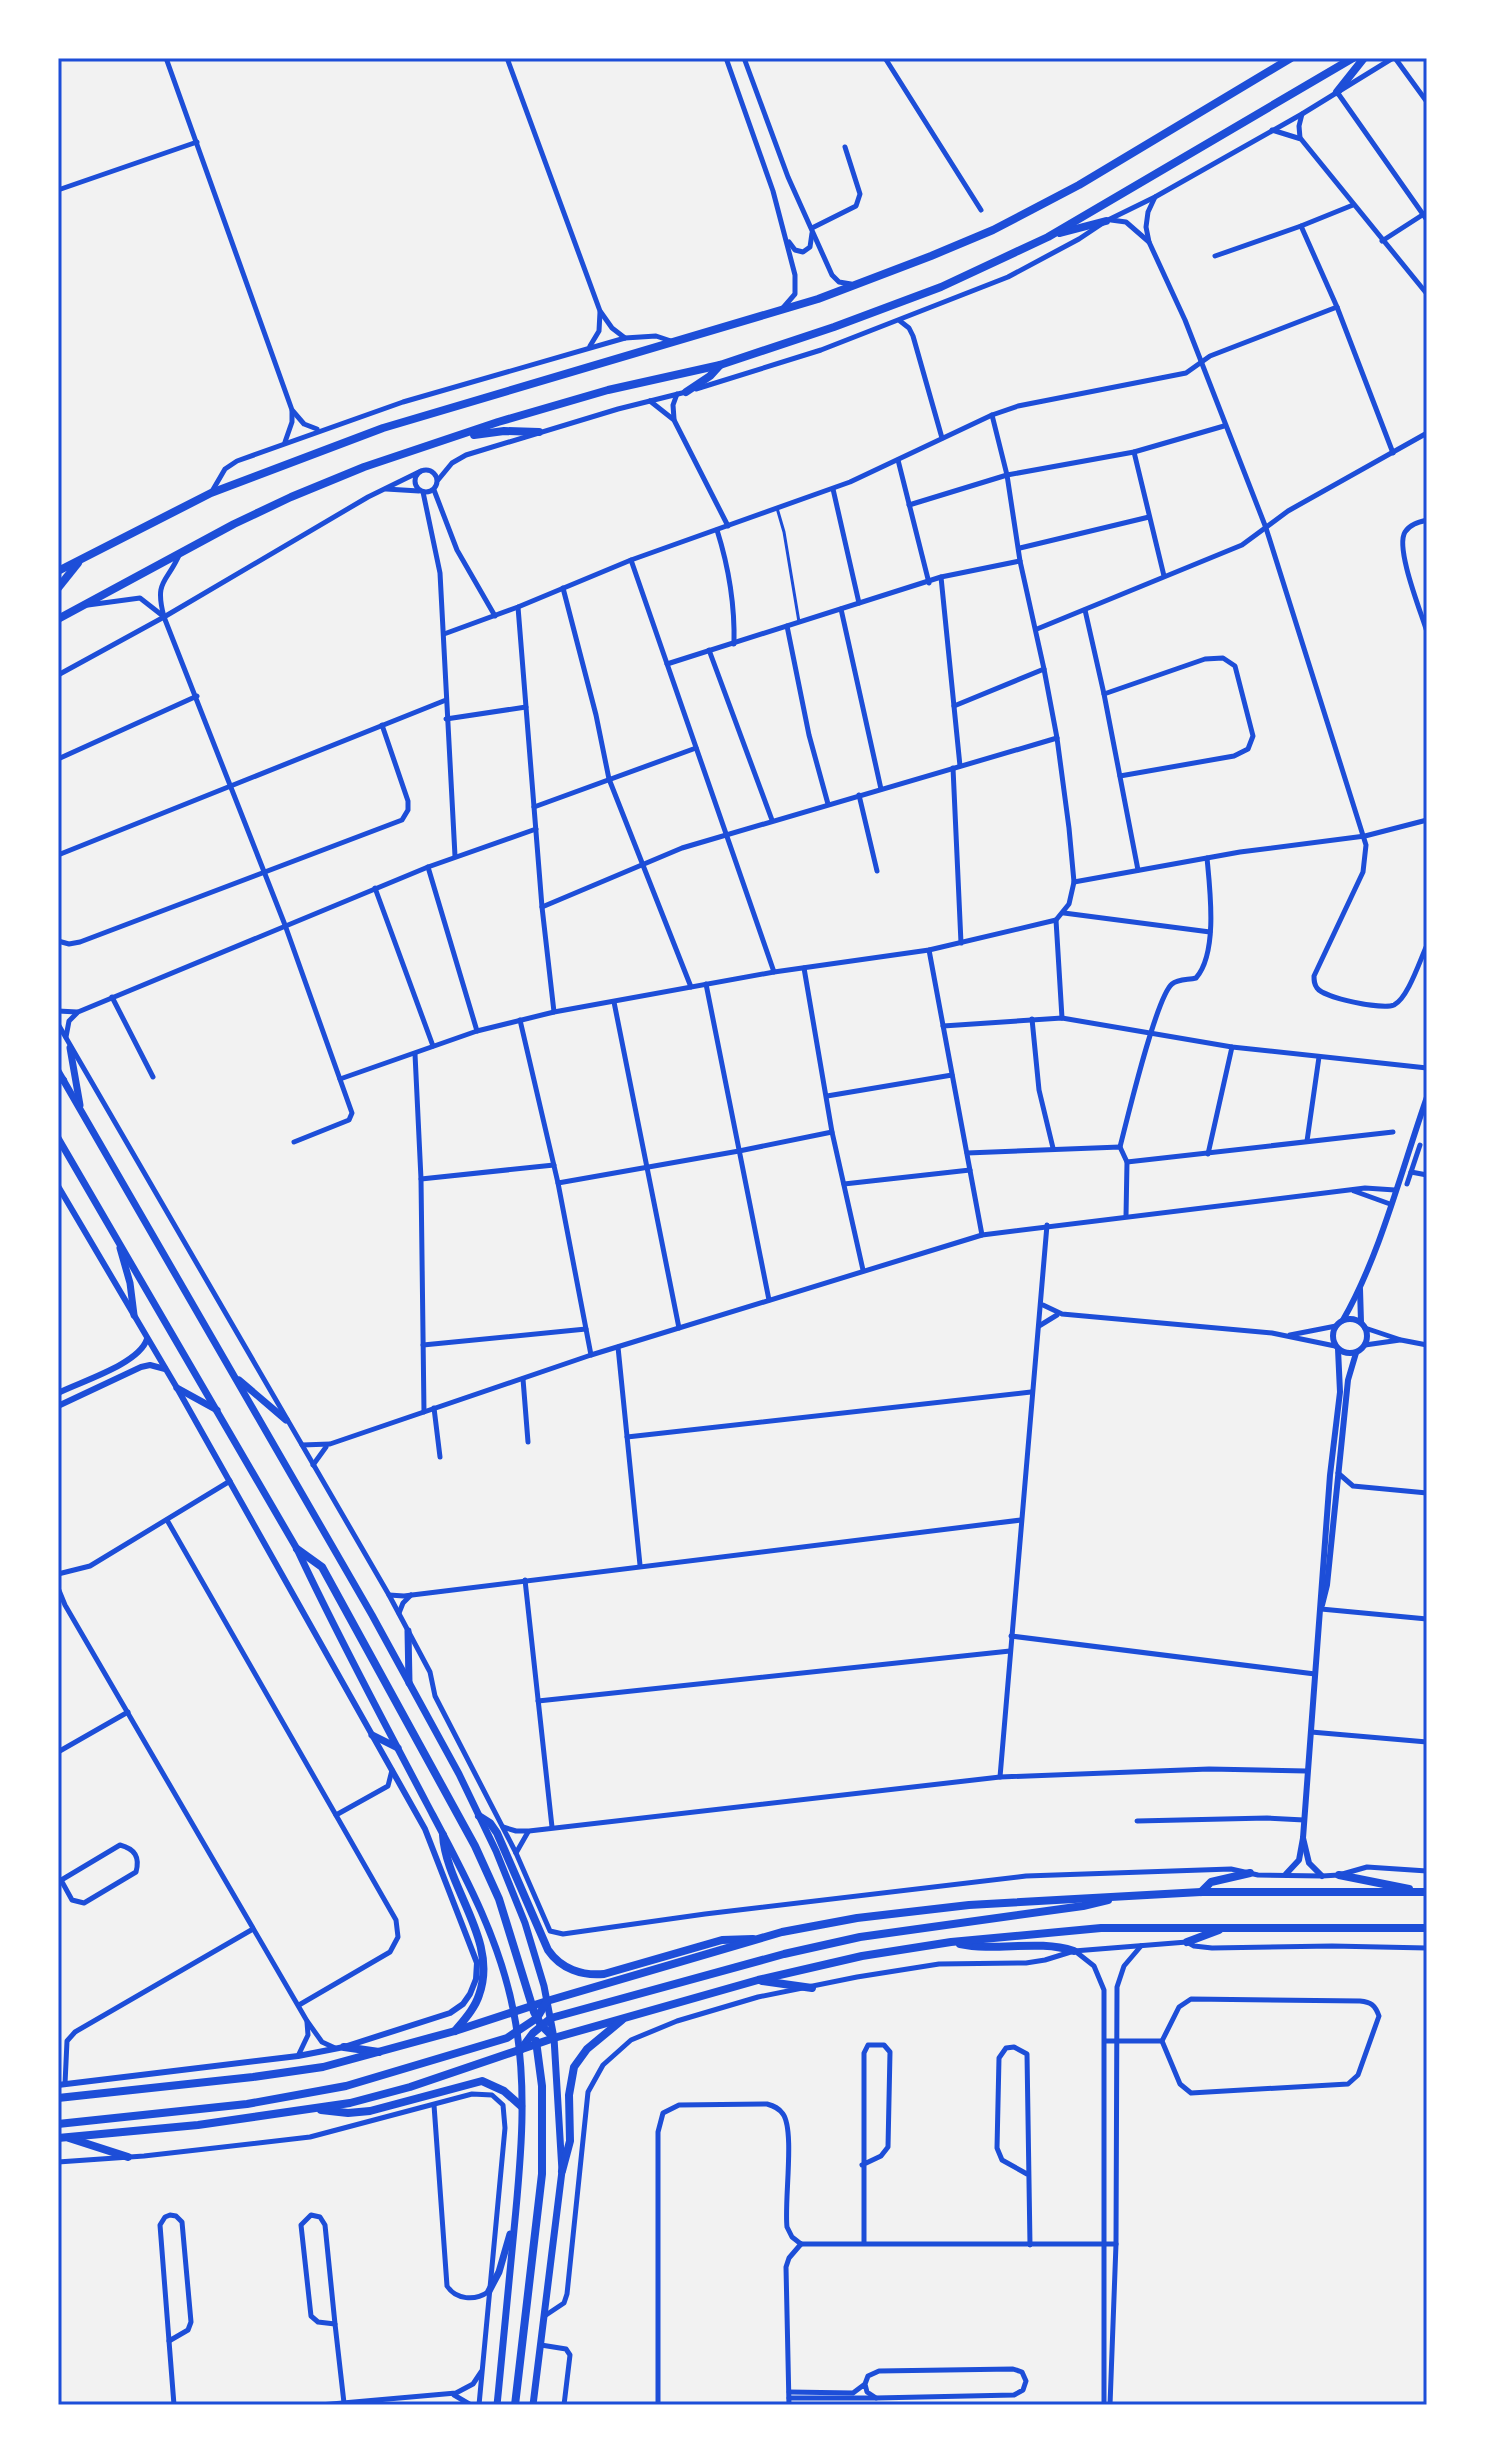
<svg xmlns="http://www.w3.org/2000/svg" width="1485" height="2463" viewBox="0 0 1485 2463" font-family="'Noto Sans',sans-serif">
<rect width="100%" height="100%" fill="#f2f2f2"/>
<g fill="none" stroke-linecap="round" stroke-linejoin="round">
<polyline stroke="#1d4ed8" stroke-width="3" points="777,508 784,532 799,622"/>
<g stroke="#1d4ed8" stroke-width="5">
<polyline points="58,58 59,58"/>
<polyline points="166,58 292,410 304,424 317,429"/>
<polyline points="507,58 600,311 612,328 625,338"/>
<polyline points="726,58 773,191 795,275 795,294 782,309"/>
<polyline points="744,58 788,177 832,275 839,282 851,284"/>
<polyline points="885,58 981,210"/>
<polyline points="1395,58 1427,102"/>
<polyline points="1337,92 1427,220"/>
<polyline points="1272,130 1301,139 1427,294"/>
<polyline points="1300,138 1299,126 1302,114"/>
<polyline points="58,190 197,142"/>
<path d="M1155 197 1148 212 1146 227 1149 242 1185 320 1266 528 1366 845 1363 872 1314 976C1314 981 1314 984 1317 988 1324 998 1382 1010 1394 1005 1408 998 1420 960 1427 945"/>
<polyline points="1111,220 1126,222 1149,242"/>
<polyline points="1301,226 1337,307 1393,453"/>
<polyline points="812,228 856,206 860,194 845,147"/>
<polyline points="1382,241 1427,212"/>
<polyline points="789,242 795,250 803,252 810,247 812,233"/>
<polyline points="1215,256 1301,226 1353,205"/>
<polyline points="900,321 909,328 913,336 942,438"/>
<polyline points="590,346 599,331 600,312"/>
<polyline points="696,389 821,350 1008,277 1079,239 1106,221 1155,197 1302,114 1393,58"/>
<polyline points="650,401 674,420 728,526"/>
<polyline points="992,415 1007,475 1020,561 1044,669 1057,738 1069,828 1074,882 1069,904 1056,920 1062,1018"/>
<polyline points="674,419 673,405 677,394"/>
<polyline points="285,442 292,422 292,411"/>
<polyline points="1134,452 1164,576"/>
<polyline points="898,460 929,583"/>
<circle cx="426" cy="481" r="11"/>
<polyline points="438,480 452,463 466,455 618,409 686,392"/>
<polyline points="386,489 419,491"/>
<polyline points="833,489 859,603"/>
<polyline points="434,490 457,550 495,616"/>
<polyline points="423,492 440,573 455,856"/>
<polyline points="211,493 225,469 237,461 403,402 625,338 656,336 671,341"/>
<polyline points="909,505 1007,475 1134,452 1224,426"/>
<path d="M1427 520C1419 522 1410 524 1405 532 1395 548 1421 612 1427 632"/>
<path d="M717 530C729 568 735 604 734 644"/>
<polyline points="1020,548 1149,517"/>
<path d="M180 553C167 584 154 579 164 617L285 925 352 1113 349 1120 294 1142"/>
<polyline points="631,560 774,972"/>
<polyline points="941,577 960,766"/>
<polyline points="563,588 596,715 609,779 691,987"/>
<polyline points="88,605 140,598 163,616"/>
<polyline points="518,607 542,907 554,1012"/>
<polyline points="841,609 881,789"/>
<polyline points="1085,610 1104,694 1138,870"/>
<polyline points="787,626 809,735 828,804"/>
<polyline points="1037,629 1242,545 1288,511 1427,433"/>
<polyline points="444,634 518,607 631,560 850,482 992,415 1018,406 1186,373 1210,356 1337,307"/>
<polyline points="709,650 772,820"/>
<polyline points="667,664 941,577 1020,561"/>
<polyline points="58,675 164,617 368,497 421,471"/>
<polyline points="1104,694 1205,659 1223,658 1235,666 1253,736 1248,749 1234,756 1120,776"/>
<polyline points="954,706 1044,669"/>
<polyline points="446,719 526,707"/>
<polyline points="58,759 197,696"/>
<polyline points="953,768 961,943"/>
<polyline points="859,795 877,871"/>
<polyline points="534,807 696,748"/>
<polyline points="58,855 446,700"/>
<polyline points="428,867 477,1031"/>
<polyline points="1074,882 1240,852 1365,836 1427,820"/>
<polyline points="375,888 433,1046"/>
<polyline points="542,907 682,848 1057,738"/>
<polyline points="1064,913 1210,932"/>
<polyline points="58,941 69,944 80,942 402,820 408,810 408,801 382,725"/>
<polyline points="929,950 982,1235"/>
<polyline points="804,968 832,1132 863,1270"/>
<polyline points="706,984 769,1300"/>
<polyline points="112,997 153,1077"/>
<polyline points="614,1002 679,1328"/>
<polyline points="58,1011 77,1012"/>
<polyline points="1032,1019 1039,1090 1053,1148"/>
<polyline points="520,1020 558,1183 591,1355"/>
<polyline points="58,1024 389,1595 430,1672 435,1696 516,1853 550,1931 563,1934 705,1914 1026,1876 1231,1869 1258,1875 1322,1876 1339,1875 1367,1867 1427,1871"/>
<polyline points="943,1026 1062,1018 1232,1047 1427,1068"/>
<polyline points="66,1037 69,1021 78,1012 428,867 536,829"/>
<polyline points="415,1054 421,1179 424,1412"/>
<polyline points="340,1079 477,1031 554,1012 774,972 929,950 1056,920"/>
<polyline points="827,1096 952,1075"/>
<polyline points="1307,1141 1319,1057"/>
<path d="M1120 1147C1127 1120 1156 997 1172 984 1178 979 1188 980 1196 978 1218 953 1210 890 1207 858"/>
<polyline points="967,1153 1120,1147 1127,1162 1126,1216"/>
<polyline points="1208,1154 1232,1047"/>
<polyline points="1127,1162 1393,1132"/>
<polyline points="1411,1172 1427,1175"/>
<polyline points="421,1179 554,1165"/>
<polyline points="558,1183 739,1151 832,1132"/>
<polyline points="844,1184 970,1170"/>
<polyline points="1407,1184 1420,1145"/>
<polyline points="1354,1191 1390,1204"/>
<polyline points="1043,1305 1062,1314 1272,1333 1335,1346"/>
<polyline points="1039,1326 1057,1315"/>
<polyline points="1365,1328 1401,1340 1427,1345"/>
<polyline points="1290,1335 1336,1326"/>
<polyline points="423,1345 586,1329"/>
<polyline points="1365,1345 1400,1340"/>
<polyline points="618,1347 640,1565"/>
<polyline points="523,1379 528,1442"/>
<polyline points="434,1408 440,1457"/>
<polyline points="627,1437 1031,1392"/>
<polyline points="302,1445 330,1444 591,1355 982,1235 1365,1188 1395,1190"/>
<polyline points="313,1465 326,1447"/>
<polyline points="1338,1473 1353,1486 1427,1493"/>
<polyline points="167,1520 396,1920 398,1937 390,1952 299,2005"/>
<polyline points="58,1574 90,1566 230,1481"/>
<polyline points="525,1580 552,1827"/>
<polyline points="58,1588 65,1605 307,2021 322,2042 335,2048"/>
<polyline points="389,1595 404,1596 1021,1520"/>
<polyline points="1321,1609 1427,1619"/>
<polyline points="399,1613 403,1603 411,1595"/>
<polyline points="1011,1636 1315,1674"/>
<polyline points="538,1701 1010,1651"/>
<polyline points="1311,1732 1427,1742"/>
<polyline points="58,1752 128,1712"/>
<polyline points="1000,1777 1047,1225"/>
<polyline points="336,1815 388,1786 392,1770"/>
<polyline points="1137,1821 1267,1818 1304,1820"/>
<polyline points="503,1827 516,1831 529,1831 1000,1777 1209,1769 1306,1771"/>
<polyline points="516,1853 528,1832"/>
<path d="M58 1882 120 1845C135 1849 140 1857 136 1872L84 1903 72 1900 61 1880"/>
<polyline points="1075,1951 1094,1966 1104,1990 1104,2405"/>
<path d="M1191 1999 1360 2001C1371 2002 1375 2005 1379 2016L1358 2075 1348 2084 1191 2093 1180 2084 1162 2041 1179 2007Z"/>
<polyline points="1105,2041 1162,2041"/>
<polyline points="298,2056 308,2035 307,2022"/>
<polyline points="65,2084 67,2041 75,2032 253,1929"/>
<path d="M434 2105 447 2286C456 2300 475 2301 488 2292"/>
<polyline points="58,2162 144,2156 310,2137 472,2094 492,2095 503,2105 505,2128 479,2405"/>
<polyline points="862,2165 881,2156 888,2147 890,2052 884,2045 868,2045 864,2053 864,2243"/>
<polyline points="1027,2174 1002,2160 997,2148 999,2058 1006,2048 1014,2047 1027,2054 1030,2245"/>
<polygon points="170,2215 176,2216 182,2222 191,2322 188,2330 169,2341 160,2225 165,2217"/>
<polygon points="311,2215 320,2217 325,2225 335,2324 318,2322 311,2316 301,2225"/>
<polyline points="801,2244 1116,2244"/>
<polyline points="546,2315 564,2303 567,2294 588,2092 603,2065 631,2040 677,2021 758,1997 857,1977 939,1964 1026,1963 1045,1960 1074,1951 1187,1942 1194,1946 1212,1948 1332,1946 1427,1948"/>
<polyline points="335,2324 344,2403"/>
<polyline points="169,2341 174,2405"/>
<polyline points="541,2345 566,2349 570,2355 564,2405"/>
<polyline points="789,2392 853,2393 865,2384 868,2376 879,2371 1013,2369 1022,2372 1026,2381 1023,2390 1014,2395 876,2398 867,2392 865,2384"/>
<polyline points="454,2395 471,2405"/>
<polyline points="789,2398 876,2398"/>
<polyline points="320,2405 456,2393 473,2384 481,2372"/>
<path d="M658 2405V2132L663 2113 679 2105 767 2104C774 2106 779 2108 783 2114 795 2131 784 2201 787 2227L792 2237 801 2244"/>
<polyline points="789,2405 786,2267 789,2258 801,2244"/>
<polyline points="1110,2405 1116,2244 1117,1987 1124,1966 1141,1946"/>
</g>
<g stroke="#1d4ed8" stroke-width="6">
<polyline points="58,1186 177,1388 425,1829 477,1963 476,1979 470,1994 463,2004 450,2013 344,2047 298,2056 58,2085"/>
<polyline points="1360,1289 1361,1322"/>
<circle cx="1350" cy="1336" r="17"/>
<path d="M1343 1320C1380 1256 1402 1168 1427 1097"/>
<path d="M58 1393C82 1381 139 1364 147 1339"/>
<polyline points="58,1406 141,1367 150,1365 165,1369"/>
<polyline points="1322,1605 1327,1585 1348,1380 1356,1353"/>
<polyline points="1303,1838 1309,1863 1322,1876"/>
<polyline points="1286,1874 1299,1860 1303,1838 1330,1475 1340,1392 1338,1349"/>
</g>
<g stroke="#1d4ed8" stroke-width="7">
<polyline points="70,1048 80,1105"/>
<polyline points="58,1071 372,1615 459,1774 496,1851 525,1923 544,1986 554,2038 562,2171 533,2405"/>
<path d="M58 1138 297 1549C337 1635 382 1718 426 1802 462 1870 500 1938 514 2014 528 2085 521 2159 514 2230 508 2289 503 2347 497 2405"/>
<polyline points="120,1248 130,1283 134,1315"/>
<polyline points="239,1380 286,1420"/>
<polyline points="177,1388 217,1410"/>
<polyline points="408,1631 409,1683"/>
<polyline points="372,1735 398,1748"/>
<polyline points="489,2291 499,2272 510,2234"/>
</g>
<g stroke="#1d4ed8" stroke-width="8">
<polyline points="1337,92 1364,58"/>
<polyline points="1060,233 1106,221"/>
<polyline points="686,392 710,376 720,365"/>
<polyline points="474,435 504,431 539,432"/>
<polyline points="58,571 211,493 383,428 818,299 931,256 993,230 1079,185 1291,58"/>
<polyline points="58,588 78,563"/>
<polyline points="58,619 234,524 291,497 364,467 498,422 608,390 720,365 834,327 941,287 1048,237 1353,58"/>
<polyline points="58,1076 63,1080"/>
<polyline points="297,1549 322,1567 475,1846 499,1899 534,2012 541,2025 554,2038"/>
<path d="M479 1816 490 1823 497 1833 548 1950C561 1969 582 1976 604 1974L722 1940 753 1939"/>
<path d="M443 1835C446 1888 499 1940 479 1995 475 2008 464 2020 455 2031"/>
<polyline points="1339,1875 1409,1889"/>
<polyline points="1201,1892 1211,1882 1250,1873"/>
<polyline points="1187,1942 1219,1930"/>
<path d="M960 1944C997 1952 1037 1939 1074 1951"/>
<polyline points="762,1981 812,1988"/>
<polyline points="344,2047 379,2052"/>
<polyline points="519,2052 533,2033 551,2018 784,1954 860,1937 1083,1906 1108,1900"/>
<polyline points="58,2098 253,2077 323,2067 455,2031 547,2001 782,1932 857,1918 969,1905 1201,1892 1427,1892"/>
<polyline points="321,2110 348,2113 370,2111 482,2081 504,2091 521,2106"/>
<polyline points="58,2124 247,2104 346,2086 507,2038 537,2018 547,2001"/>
<polyline points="58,2138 198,2125 350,2103 410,2087 554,2038 758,1980 862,1956 951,1942 1101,1928 1427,1928"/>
<polyline points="69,2138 128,2157"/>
<polyline points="562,2171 570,2141 569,2095 574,2067 587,2049 622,2020"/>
<polyline points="515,2405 542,2174 542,2086 536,2041"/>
</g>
</g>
<rect width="1485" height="2463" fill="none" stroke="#ffffff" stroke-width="120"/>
<rect x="60" y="60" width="1365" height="2343" fill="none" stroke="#1d4ed8" stroke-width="3"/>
</svg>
